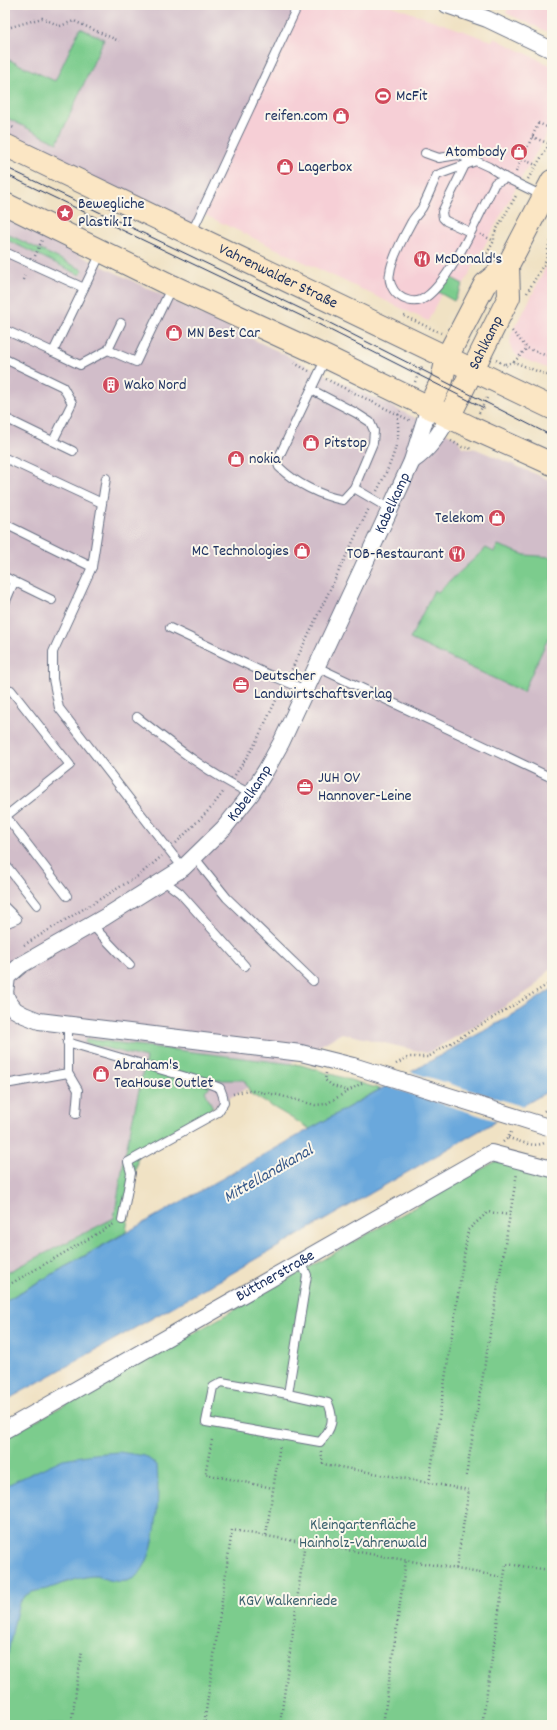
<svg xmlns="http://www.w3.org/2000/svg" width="557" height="1730" viewBox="0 0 557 1730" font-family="Dekko,sans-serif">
<rect width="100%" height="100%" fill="#fbf7ec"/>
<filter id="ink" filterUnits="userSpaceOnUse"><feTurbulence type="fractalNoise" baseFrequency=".025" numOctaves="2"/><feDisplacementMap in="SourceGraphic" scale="8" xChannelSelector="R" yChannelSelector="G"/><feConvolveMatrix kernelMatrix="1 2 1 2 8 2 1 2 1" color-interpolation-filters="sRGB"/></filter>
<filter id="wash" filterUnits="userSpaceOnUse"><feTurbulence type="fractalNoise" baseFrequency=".012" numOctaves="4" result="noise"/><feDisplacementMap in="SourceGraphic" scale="16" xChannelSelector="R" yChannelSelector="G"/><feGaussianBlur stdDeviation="0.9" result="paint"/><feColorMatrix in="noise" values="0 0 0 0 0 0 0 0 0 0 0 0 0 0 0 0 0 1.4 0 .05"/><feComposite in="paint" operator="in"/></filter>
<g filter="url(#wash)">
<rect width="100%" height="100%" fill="#f0e2c4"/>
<g fill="#f6cfd6">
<polygon points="303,5 389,5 492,41 494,38 552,66 552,126 515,189 455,301 441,294 428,321 203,214"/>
<polygon points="510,5 552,5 552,34 506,13"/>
<polygon points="552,254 552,370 518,357 512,350 510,344 511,334 516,324 523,313"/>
</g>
<g fill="#d1bdc9">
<polygon points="5,5 303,5 193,236 5,144"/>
<polygon points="5,219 457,438 462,447 476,449 552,481 552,966 533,988 470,1029 427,1053 342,1033 124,1159 114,1218 5,1274"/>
</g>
<g fill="#7bcc8d" stroke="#4b7e76">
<polygon points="80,28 104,39 57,143 5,117 5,58 55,81"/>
<polygon points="5,233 83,270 80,275 5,239"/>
<polygon points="448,276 463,284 454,301 436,291"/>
<polygon points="498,545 525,555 552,557 552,630 523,692 410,639 434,590 438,592 486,548 494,552"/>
<polygon points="86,1039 301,1065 380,1089 310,1129 251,1094 244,1080 217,1080 205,1091 213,1108 138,1151 137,1161 126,1232 5,1301 5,1274 114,1218 124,1159 146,1058 85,1043"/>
<polygon points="496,1161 552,1176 552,1725 5,1725 5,1438 206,1326"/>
</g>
<g fill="#6ba8dc" stroke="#436c9d">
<polygon points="552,989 552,1089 222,1279 5,1401 5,1301 521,1010"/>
<path d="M119 1452 145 1456 157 1465C159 1490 160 1575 126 1581 121 1582 113 1581 108 1580 104 1579 101 1577 97 1576 84 1575 62 1584 50 1588 37 1592 30 1589 20 1601 17 1604 7 1659 5 1668V1486L63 1459 94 1454Z"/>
</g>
<polygon fill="#f0e2c4" points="408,1071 525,1107 500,1122 383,1085"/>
</g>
<g filter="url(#ink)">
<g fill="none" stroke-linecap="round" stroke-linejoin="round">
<g stroke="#666e82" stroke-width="10">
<g id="lane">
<polyline points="425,153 439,158 458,155 476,161"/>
<polyline points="465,165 442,212 443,218 446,221 470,232"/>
<path d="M506 178 495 183C481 211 448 288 421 300 413 303 404 300 398 295 392 290 388 280 390 273 391 261 405 234 411 223 414 217 419 213 422 208 428 197 432 186 437 175L476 161 489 167 506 178 543 196"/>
<polyline points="191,234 298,5"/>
<polyline points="5,252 84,288"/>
<polyline points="5,330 53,352 101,253"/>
<polyline points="108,350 121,323"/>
<polyline points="53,352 80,365 108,350 136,362 172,286"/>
<path d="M326 358 277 461 279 467C295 483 321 496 343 500L354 488 390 509"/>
<polyline points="5,359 63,387 72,403 53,441"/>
<polyline points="312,390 356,413 370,422 374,431 373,443 354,488"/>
<polyline points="5,418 73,451"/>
<polyline points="5,458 102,503"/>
<polyline points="106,478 92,567 53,652 53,679 59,708 183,868"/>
<polyline points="5,524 92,567"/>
<polyline points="5,577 52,600"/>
<polyline points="5,603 14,582"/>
<polyline points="170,628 265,673 306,690"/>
<polyline points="317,667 552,778"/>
<path d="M137 717C174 746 208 773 251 794"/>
<polyline points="5,815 67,896"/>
<polyline points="6,816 70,765 11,690"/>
<polyline points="194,857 227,898 313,981"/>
<polyline points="5,864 37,905"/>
<polyline points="164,881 180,893 245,966"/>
<polyline points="5,907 17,919 5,924"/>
<polyline points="92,925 130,965"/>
<polyline points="67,1042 210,1084 220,1088 223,1096 224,1103 218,1112 128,1162 131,1173 122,1220"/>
<polyline points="68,1073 78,1090 76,1114"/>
<polyline points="5,1084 68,1073 68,1025"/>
<path d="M288 1394 328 1403C335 1419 332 1429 320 1442L206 1422 213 1387 222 1382 288 1394 307 1275 301 1262"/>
</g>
</g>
<g stroke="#666e82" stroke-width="18">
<g id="street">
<polyline points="447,5 487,19 552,50"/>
<path d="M412 461C429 450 439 434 449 417"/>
<path id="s1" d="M353 1066 301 1053 39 1021 24 1015 15 1010 8 1001 5 993 7 977 21 965 105 917 183 868 224 828 251 794 266 770 281 743 390 509 412 461 429 407"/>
<path id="s2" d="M5 1430 491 1153 552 1169"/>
</g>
</g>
<g stroke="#666e82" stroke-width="24">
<g id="secondary">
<path id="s3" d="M5 145 552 408"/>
<polyline points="5,204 172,286 326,357 472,428 552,464"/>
<polyline points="429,407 442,380 447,357 485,284 508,265 552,181"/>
<path id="s4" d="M449 417 509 297 508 265"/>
</g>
</g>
<g stroke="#666e82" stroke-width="2.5" stroke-dasharray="1 3" stroke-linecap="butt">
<polyline points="11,27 42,18 60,26 74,21 119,41"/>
<polyline points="538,123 552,129"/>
<polyline points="5,124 14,128"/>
<polyline points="532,137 550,144"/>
<polyline points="522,159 536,165"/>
<polyline points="516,172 539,122"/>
<polyline points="528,179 552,140"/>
<polyline points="480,234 494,241"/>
<polyline points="35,256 42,240"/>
<polyline points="481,264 494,241 494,234 517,194"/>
<polyline points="23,280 26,273"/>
<polyline points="527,293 546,260 549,245 552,239"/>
<polyline points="404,316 441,333"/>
<polyline points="512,331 527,348"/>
<polyline points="496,360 507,366"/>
<polyline points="514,362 527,348 552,358"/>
<polyline points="294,363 309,371"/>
<polyline points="505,364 514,362 552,377"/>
<polyline points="326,379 411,421"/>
<polyline points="415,382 423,364"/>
<polyline points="479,413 488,396"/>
<polyline points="451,441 462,447 473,449"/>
<path d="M377 491C386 473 395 456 398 435 399 427 396 418 400 411"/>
<polyline points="290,673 369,508"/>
<polyline points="235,775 254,746 281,690"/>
<polyline points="176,843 211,808 224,791"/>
<polyline points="24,945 138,876 162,856"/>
<polyline points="396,1064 409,1057 428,1057 547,985 552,976"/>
<polyline points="326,1073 325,1080 333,1086 348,1091"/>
<polyline points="233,1094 248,1090 278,1095 315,1105 326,1104 362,1083"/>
<polyline points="544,1111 552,1106"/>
<path d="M508 1138C521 1141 534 1149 546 1142"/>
<polyline points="503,1142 508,1138 512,1130"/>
<polyline points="5,1287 114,1224"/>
<polyline points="212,1440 205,1474 273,1488"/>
<polyline points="321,1451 323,1464 469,1490 456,1569"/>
<polyline points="466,1476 517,1173"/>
<polyline points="429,1483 468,1230 488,1212 510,1215"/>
<polyline points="5,1509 9,1517"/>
<polyline points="266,1535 280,1445"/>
<polyline points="71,1725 82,1650"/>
<polyline points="204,1725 232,1530 503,1577"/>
<polyline points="280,1725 305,1542"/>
<polyline points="383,1725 406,1560"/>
<polyline points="482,1725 506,1564 550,1570"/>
</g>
<use href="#lane" stroke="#fff" stroke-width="8"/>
<use href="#street" stroke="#fff" stroke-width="16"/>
<use href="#secondary" stroke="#fbe6c4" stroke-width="22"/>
<g stroke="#1b2f5e" stroke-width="1">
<polyline points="5,167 316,316 552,436"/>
<polyline points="5,174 314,322 484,408"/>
</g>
<g stroke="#666e82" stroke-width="18" stroke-linecap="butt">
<polyline id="street-bridge" points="353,1066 548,1127"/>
</g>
<use href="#street-bridge" stroke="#fff" stroke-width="16"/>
</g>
</g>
<defs>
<g id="stadium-disc" transform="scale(0.9)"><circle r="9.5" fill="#d1495b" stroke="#fbf7ec"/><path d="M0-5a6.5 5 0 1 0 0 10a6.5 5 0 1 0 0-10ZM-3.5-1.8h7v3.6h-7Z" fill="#fff"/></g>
<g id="shop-disc" transform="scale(0.9)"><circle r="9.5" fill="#d1495b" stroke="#fbf7ec"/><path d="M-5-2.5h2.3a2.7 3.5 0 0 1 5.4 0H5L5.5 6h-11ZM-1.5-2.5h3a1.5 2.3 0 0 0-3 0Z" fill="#fff"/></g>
<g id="sight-disc" transform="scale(0.9)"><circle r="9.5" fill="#d1495b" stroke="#fbf7ec"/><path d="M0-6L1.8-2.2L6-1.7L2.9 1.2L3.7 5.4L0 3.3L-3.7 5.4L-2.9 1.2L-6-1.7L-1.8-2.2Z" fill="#fff"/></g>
<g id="restaurant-disc" transform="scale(0.9)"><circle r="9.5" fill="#d1495b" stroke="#fbf7ec"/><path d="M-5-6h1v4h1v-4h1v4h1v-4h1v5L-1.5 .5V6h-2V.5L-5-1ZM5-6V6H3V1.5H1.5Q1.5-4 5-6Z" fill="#fff"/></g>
<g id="building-disc" transform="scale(0.9)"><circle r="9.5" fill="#d1495b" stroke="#fbf7ec"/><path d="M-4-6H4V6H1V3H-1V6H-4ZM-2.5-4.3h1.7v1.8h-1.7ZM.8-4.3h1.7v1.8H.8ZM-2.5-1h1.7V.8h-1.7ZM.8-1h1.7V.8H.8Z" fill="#fff"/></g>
<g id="office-disc" transform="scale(0.9)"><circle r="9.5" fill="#d1495b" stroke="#fbf7ec"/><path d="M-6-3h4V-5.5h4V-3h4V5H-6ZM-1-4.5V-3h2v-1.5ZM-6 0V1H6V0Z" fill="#fff"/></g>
</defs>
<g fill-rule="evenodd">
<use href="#stadium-disc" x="383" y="96"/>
<use href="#shop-disc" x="341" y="116"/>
<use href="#shop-disc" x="519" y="152"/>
<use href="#shop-disc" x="285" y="167"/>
<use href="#sight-disc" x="65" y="213"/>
<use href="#restaurant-disc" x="422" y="259"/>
<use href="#shop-disc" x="174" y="333"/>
<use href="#building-disc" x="111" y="385"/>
<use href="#shop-disc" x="311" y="443"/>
<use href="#shop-disc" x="236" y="459"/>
<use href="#shop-disc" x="497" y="518"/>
<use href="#shop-disc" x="302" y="551"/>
<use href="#restaurant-disc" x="457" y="554"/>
<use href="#office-disc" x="241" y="685"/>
<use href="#office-disc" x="305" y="787"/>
<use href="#shop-disc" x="101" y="1074"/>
</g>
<g text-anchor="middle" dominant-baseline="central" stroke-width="4" stroke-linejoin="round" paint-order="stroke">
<g font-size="16" fill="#1b2f5e" stroke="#fbf7ec" text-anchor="start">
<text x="396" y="96">McFit</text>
<text x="328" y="116" text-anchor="end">reifen.com</text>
<text x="506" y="152" text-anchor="end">Atombody</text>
<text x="298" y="167">Lagerbox</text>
<text x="78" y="204">Bewegliche<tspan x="78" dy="18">Plastik II</tspan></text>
<text x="435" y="259">McDonald's</text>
<text x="187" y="333">MN Best Car</text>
<text x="124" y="385">Wako Nord</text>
<text x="324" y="443">Pitstop</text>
<text x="249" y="459">nokia</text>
<text x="484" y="518" text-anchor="end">Telekom</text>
<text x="289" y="551" text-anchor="end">MC Technologies</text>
<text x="444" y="554" text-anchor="end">TOB-Restaurant</text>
<text x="254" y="676">Deutscher<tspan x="254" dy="18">Landwirtschaftsverlag</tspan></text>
<text x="318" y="778">JUH OV<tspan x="318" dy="18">Hannover-Leine</tspan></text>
<text x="114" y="1065">Abraham's<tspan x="114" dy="18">TeaHouse Outlet</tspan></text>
</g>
<g font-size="16" fill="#1b2f5e" stroke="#fbf7ec">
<text stroke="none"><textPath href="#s3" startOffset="303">Vahrenwalder Straße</textPath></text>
<text stroke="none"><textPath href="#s4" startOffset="83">Sahlkamp</textPath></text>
<text stroke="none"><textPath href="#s1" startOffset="1012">Kabelkamp</textPath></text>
<text stroke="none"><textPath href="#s1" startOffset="688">Kabelkamp</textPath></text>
<text stroke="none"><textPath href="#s2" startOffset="311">Büttnerstraße</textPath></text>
</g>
<g font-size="16" fill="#385e6c" stroke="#fbf7ec">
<text x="363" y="1525">Kleingartenfläche<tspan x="363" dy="18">Hainholz-Vahrenwald</tspan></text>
<text x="288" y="1601">KGV Walkenriede</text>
</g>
<g font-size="17" font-style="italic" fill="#37598a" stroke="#fbf7ec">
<text transform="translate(269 1175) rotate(-30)">Mittellandkanal</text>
</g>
</g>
<rect width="557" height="1730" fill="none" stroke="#fbf7ec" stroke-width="20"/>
</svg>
